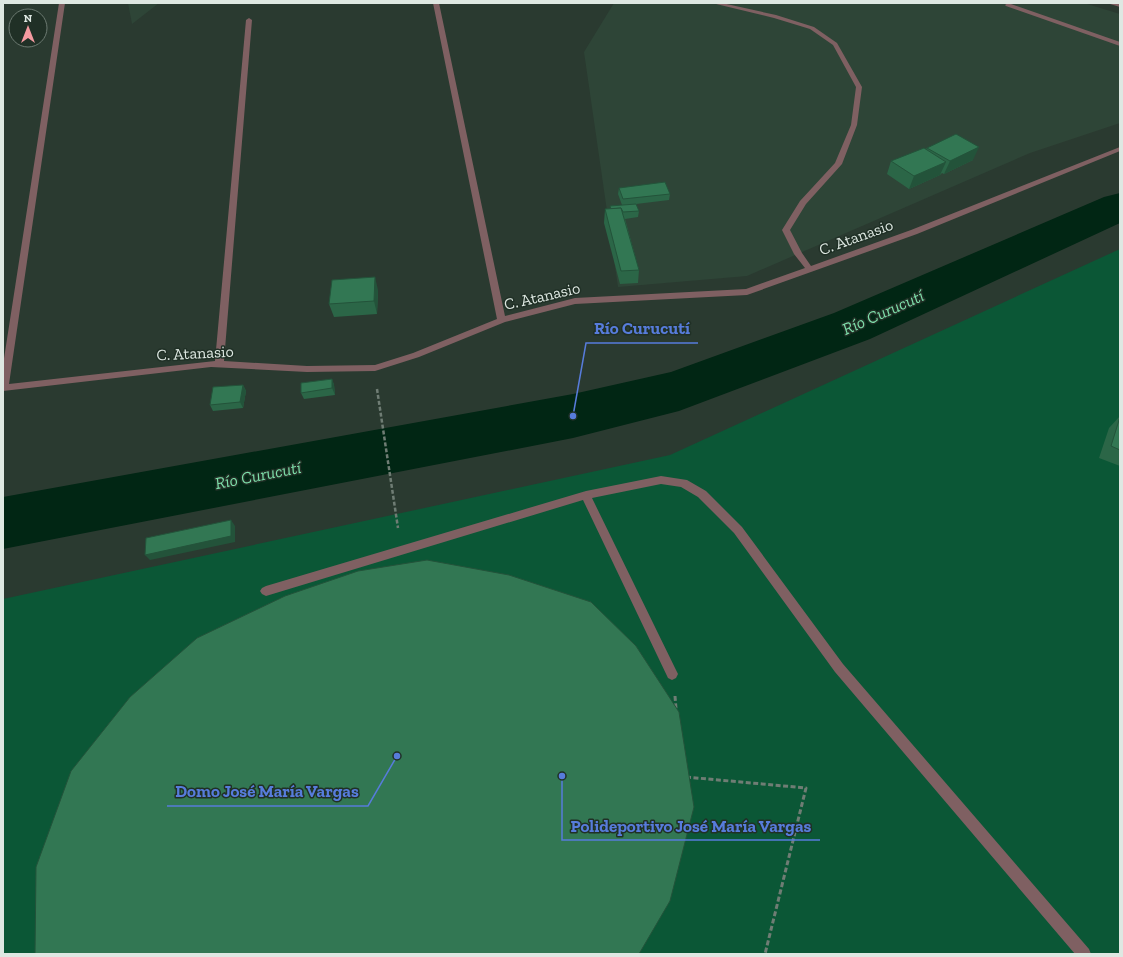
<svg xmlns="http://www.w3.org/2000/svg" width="1123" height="957" viewBox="0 0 1123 957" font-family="'Zilla Slab',serif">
<rect width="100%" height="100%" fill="#2a3a30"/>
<g fill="#2e4537">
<polygon points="128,3 159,3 132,24"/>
<polygon points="614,3 1084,3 1120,14 1120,123 1030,153 747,276 618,287 584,52"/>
</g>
<polygon fill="#0b5736" points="1120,249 1120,954 3,954 3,599 670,455"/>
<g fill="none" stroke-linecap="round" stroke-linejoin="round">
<polygon fill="#012614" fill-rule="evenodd" points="1120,193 1120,223 870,339 679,411 573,438 3,549 3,497 573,394 671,372 834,313 1104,197"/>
<polyline stroke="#6f7d74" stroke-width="2.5" stroke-dasharray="4 2" stroke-linecap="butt" points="377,389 398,528"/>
<g stroke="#6f7d74" stroke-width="3" stroke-dasharray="5 2.5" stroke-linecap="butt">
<polyline points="675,696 676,709"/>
<polyline points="686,777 806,788 765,954"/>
</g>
<g fill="#7f6062" fill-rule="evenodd">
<polygon points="59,3 65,3 9,384 215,361 246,20 249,18 252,20 224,361 307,366 375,365 413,353 497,319 433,3 439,3 505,316 575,298 746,289 805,268 794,254 782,230 800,201 835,163 851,125 856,87 833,45 810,29 774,18 712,3 722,3 776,15 814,27 837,43 862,87 857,125 842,164 806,204 790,230 802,253 811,266 911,230 1120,147 1120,151 917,234 747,295 575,304 505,322 419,357 375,371 307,372 211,367 3,391 3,365"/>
<polygon points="1008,3 1120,42 1120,46 1006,6 1005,5"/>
<polygon points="1109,3 1120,3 1120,7 1110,4"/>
<polygon points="661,476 687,480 706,491 742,527 843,664 1089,949 1091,954 1075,954 835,672 734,533 698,497 681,487 661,484 592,498 676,670 678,674 676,678 672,680 668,678 583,500 266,596 262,594 260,591 262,588 266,586 586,491"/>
</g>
</g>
<g fill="#2b6647">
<polygon points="927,148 973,160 944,174 942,173 940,175 909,189 887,174 891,161 926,149"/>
<polygon points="619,188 670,194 669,200 636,204 639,211 638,217 625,219 639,270 638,283 620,284 604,223 605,209 610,209 610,206 622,205 618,194"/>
<polygon points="378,290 377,314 334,317 329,304"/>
<polygon points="332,379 334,385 335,395 304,399 301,393"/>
<polygon points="243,385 246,391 243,408 213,411 210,405"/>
<polygon points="1120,416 1120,466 1099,458 1109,428"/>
</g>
<g fill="#23533a">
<polygon points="979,147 973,160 944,174 950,161"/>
<polygon points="946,162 940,175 909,189 914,176"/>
<polygon points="375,277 378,290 377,314 374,301"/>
<polygon points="332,379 334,385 335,395 332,388"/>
<polygon points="243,385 246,391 243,408 240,402"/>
<polygon points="231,520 235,526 235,542 150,560 145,555"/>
</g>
<g fill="#327753" stroke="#23533a">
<polygon points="956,134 979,147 950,161 927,148"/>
<polygon points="924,148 946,162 914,176 891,161"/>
<polygon points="665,182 670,194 623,199 619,188"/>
<polygon points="636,204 639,211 623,212 621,208 611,209 610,206"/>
<polygon points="621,208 639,270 621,271 605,209"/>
<polygon points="375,277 374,301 329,304 332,280"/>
<polygon points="332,379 332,388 301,393 301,383"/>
<polygon points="243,385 240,402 210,405 213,387"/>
<polygon points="1120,417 1120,450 1111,446"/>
<polygon points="231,520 231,536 145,555 146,538"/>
<polygon points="427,560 509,575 591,602 636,646 679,712 694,807 670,901 639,954 35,954 36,867 71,771 130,697 197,638 285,596 358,571"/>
</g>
<g text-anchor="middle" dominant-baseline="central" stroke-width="3" stroke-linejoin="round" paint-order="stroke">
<g font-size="16" fill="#dee8e2" stroke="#203026">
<text transform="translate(856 237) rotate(-20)">C. Atanasio</text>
<text transform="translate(542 296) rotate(-13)">C. Atanasio</text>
<text transform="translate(195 353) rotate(-3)">C. Atanasio</text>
</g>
<g font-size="17" font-style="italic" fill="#7edfaa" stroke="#203026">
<text transform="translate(883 312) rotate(-24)">Río Curucutí</text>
<text transform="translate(258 475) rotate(-11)">Río Curucutí</text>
</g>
</g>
<path fill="none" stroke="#577cdb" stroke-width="1.5" d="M573 416L586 343H698M397 756L368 806H167M562 776L562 840H820"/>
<g fill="#577cdb" stroke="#203026" stroke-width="1.5">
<circle cx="573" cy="416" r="4"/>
<circle cx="397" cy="756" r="4"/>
<circle cx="562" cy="776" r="4"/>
</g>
<g font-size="17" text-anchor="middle" font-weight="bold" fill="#577cdb" stroke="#203026" stroke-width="3" stroke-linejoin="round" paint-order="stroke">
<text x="642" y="334">Río Curucutí</text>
<text x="267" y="797">Domo José María Vargas</text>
<text x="691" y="832">Polideportivo José María Vargas</text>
</g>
<rect width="1123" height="957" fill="none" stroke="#dee8e2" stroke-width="8"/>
<g transform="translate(28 28)"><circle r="19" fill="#203026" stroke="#6c7a71"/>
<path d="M0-3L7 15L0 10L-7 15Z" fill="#f49aa0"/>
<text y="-6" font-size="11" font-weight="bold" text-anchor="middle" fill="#dee8e2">N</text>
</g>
</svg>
